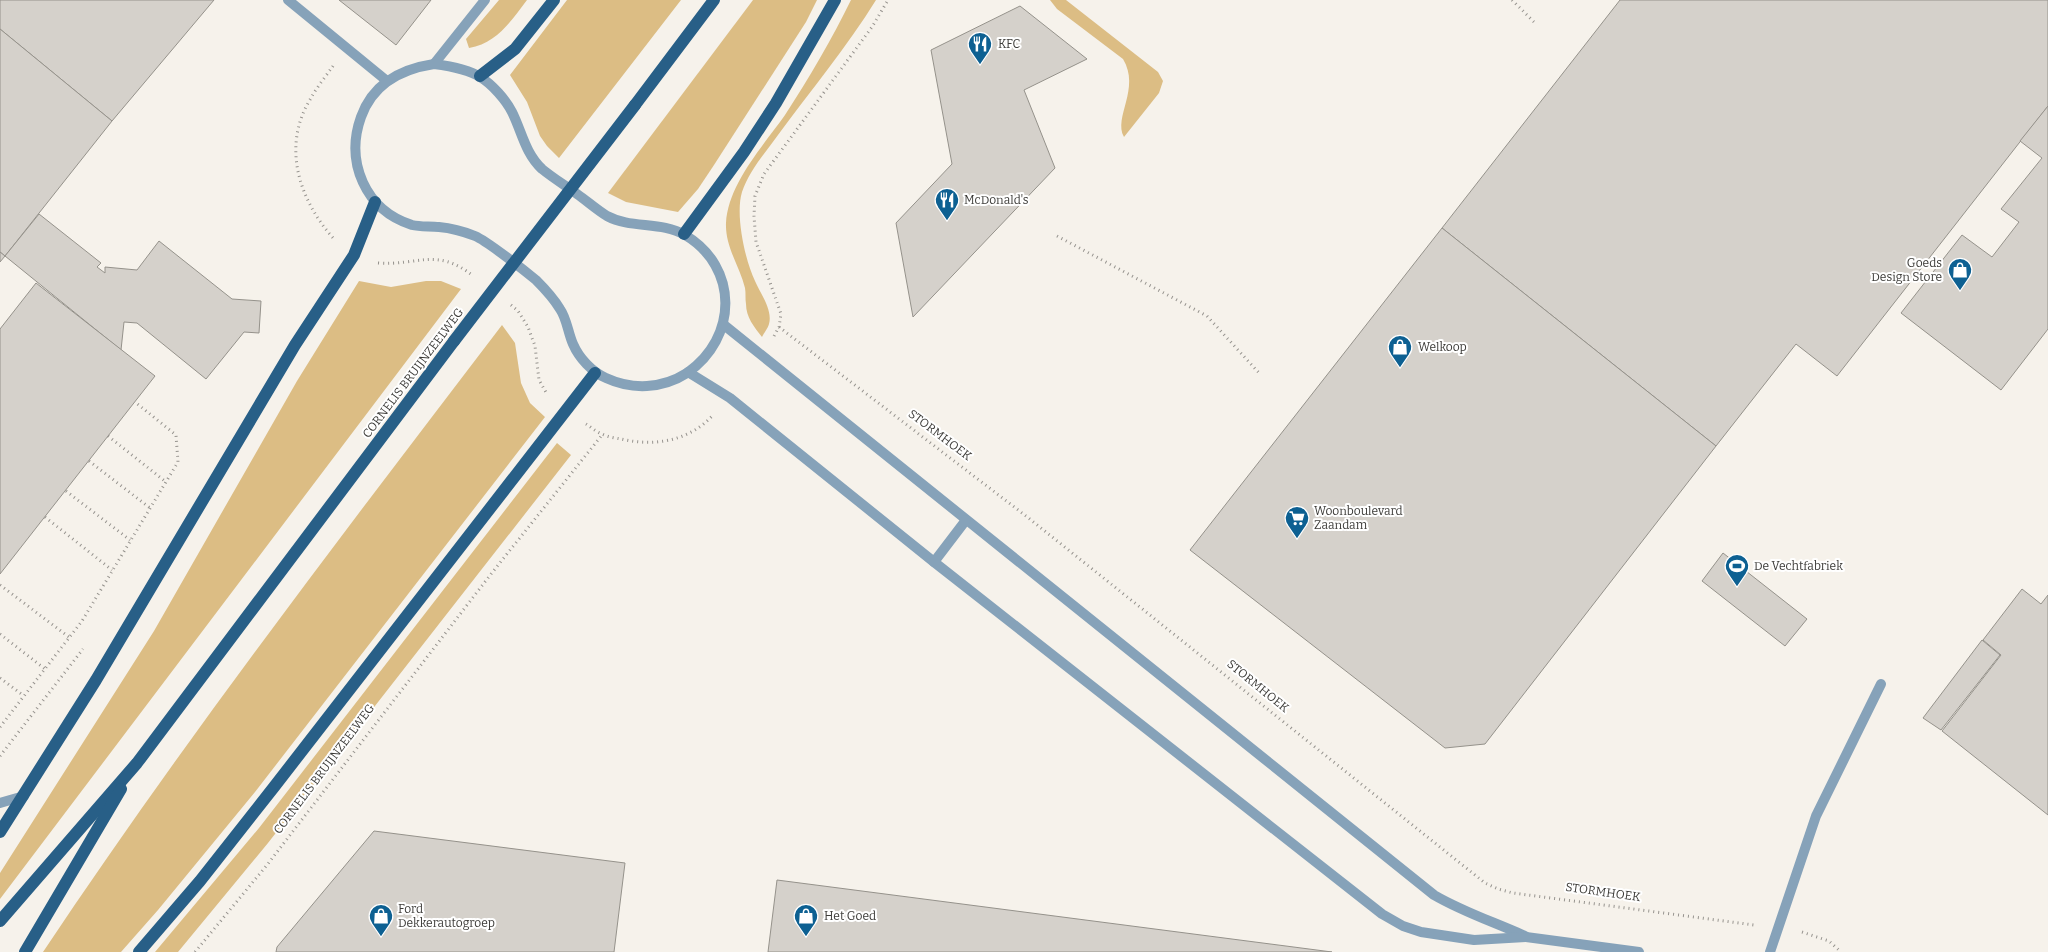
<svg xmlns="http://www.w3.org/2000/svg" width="2048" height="952" viewBox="0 0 2048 952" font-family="Bitter,serif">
<rect width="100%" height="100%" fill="#f6f2eb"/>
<g fill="#dcbd84">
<path d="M499 0H527C511 21 497 43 469 48L466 39Z"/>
<polygon points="567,0 681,0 559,158 547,146 540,136 527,102 510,75"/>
<polygon points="753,0 817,0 806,22 714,165 698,189 678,212 626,202 608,193"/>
<path d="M851 0H876C847 47 811 90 778 135 765 153 749 171 742 192 735 215 745 260 755 281 760 293 773 310 769 324 768 328 764 333 762 337 754 327 746 317 746 304 745 299 746 293 745 288 740 267 725 247 726 223 728 184 763 146 785 115 809 78 832 39 851 0Z"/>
<path d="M1050 0H1066L1158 72 1163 81 1159 93 1124 137C1113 117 1141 89 1123 59L1057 9Z"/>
<polygon points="359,281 391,287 426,281 441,281 461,289 0,899 0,873 154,631 297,381"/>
<path d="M502 325 515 343 521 383 530 403 545 417 255 792 158 910 121 952H43C187 736 345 531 502 325Z"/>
<polygon points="557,443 571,455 268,843 178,952 155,952 259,828"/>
</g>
<g fill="#d5d1cb" stroke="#95928b">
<polygon points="0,0 214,0 112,121 0,29"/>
<polygon points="339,0 431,0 396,45"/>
<polygon points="1620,0 2048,0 2048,106 1837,376 1796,344 1716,446 1442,228"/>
<polygon points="1020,6 1087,59 1024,90 1055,168 913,317 896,223 952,164 931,50"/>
<polygon points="0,29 112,121 5,256 0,252"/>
<polygon points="2048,106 2048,329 2001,390 1901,313 1962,235 1992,257 2019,222 2001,209 2042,158 2020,141"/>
<polygon points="39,214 101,263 97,267 105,273 105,267 137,270 159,241 232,299 261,301 259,333 244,332 206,379 137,323 124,322 121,350 5,256"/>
<polygon points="1442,228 1716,446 1485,744 1445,748 1190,550"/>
<polygon points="0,252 5,256 0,262"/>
<polygon points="36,283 155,376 0,574 0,329"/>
<polygon points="1723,553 1807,619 1785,646 1702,581"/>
<polygon points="2022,589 2041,604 2048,595 2048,815 1942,731 2001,655 1983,640"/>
<polygon points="1982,640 2000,655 1941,730 1923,718"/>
<polygon points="374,831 625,863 614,952 276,952 277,947"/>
<polygon points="777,880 1332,952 768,952"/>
</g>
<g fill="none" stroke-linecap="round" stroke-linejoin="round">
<g stroke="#96938e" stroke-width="3" stroke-dasharray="1 4" stroke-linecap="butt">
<polyline points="1512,0 1534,22"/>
<path d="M333 66C326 76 317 87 311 98 281 146 299 200 334 239"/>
<polyline points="1057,236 1207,316 1260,374"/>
<path d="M378 263C417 266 436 247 472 275"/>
<polyline points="511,305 518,311 528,327 535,346 539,380 547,394"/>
<polyline points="779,327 1026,516 1485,883 1498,889 1513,893 1754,925"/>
<polyline points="774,336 779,327 781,314 756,242 754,216 755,196 764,174 872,27 888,0"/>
<path d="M586 424C591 427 596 432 602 434 608 437 615 438 621 439 655 447 690 441 714 414"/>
<polyline points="108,436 166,482"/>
<polyline points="89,461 150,508"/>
<polyline points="66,491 130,540"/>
<polyline points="45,517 112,570"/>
<polyline points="0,585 69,637"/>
<polyline points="0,634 45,669"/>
<polyline points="0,678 24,696"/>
<polyline points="0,727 82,621 178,462 176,435 135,402"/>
<polyline points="0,756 83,649"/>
<polyline points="1802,932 1829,941 1841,952"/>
<polyline points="195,952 267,865 491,574 602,435"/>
</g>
<g stroke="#86a2b9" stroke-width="10">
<polyline points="434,64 485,0"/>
<polyline points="0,803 24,796"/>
</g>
<g stroke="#86a2b9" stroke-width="10">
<polyline points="288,0 387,81"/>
<path d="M434 64C449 66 468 69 480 77 492 84 506 100 512 112 522 132 525 153 542 169 553 178 566 186 577 194 587 201 597 210 607 216 631 229 661 221 685 235 739 267 738 338 687 373 662 389 632 390 606 378 592 372 579 358 573 344 568 333 567 319 560 309 554 299 544 288 536 280 525 271 487 241 475 236 465 232 450 228 439 227 430 226 420 227 412 225 365 210 345 162 361 117 373 83 401 69 434 64Z"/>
<path d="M724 325 1434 895C1463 912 1494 922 1525 936"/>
<polyline points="688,372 730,398 934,562 1382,914 1403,926 1421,932 1474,940 1526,937 1639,952"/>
<polyline points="934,562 966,520"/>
<polyline points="1770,952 1816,816 1881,684"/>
</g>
<g stroke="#285f87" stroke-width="12">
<polyline points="480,76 515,49 554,0"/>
<polyline points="635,105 714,0"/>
<polyline points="684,234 744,152 776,103 835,0"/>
<polyline points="0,832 96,680 295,345 354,255 375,202"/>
<polyline points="0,921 137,763 454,341"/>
<polyline points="25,952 121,789"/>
<polyline points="139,952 200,881 274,787 595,373"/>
</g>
<polyline stroke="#285f87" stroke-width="12" points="454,341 635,105"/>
</g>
<defs>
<g id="restaurant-pin" transform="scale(1.25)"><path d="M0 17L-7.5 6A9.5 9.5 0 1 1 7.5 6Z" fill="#0d6092" stroke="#fff"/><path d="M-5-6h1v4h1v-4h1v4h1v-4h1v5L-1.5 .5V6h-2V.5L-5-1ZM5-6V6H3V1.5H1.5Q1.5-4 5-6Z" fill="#fff"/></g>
<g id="shop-pin" transform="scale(1.25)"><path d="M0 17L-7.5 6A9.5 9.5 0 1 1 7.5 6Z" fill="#0d6092" stroke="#fff"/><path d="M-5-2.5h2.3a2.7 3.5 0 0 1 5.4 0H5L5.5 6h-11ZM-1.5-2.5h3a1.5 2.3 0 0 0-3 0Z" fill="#fff"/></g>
<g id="supermarket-pin" transform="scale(1.25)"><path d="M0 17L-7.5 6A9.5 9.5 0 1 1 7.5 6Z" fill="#0d6092" stroke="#fff"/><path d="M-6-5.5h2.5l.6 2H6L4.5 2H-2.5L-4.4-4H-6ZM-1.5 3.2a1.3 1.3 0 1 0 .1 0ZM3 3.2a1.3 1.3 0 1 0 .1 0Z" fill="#fff"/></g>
<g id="stadium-pin" transform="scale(1.25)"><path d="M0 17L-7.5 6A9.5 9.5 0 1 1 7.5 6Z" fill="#0d6092" stroke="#fff"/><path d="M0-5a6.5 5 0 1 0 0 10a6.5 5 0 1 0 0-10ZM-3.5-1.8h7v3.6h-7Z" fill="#fff"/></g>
</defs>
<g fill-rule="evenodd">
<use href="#restaurant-pin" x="980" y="44"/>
<use href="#restaurant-pin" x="947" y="200"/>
<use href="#shop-pin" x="1960" y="270"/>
<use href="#shop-pin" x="1400" y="347"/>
<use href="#supermarket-pin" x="1297" y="518"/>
<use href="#stadium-pin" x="1737" y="566"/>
<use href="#shop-pin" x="381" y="916"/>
<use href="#shop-pin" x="806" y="916"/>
</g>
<g text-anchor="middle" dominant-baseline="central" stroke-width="4" stroke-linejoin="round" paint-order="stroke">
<g font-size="12" fill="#3c3b38" stroke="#fff" text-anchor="start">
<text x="998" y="44">KFC</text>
<text x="964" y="200">McDonald's</text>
<text x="1942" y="263" text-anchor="end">Goeds<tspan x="1942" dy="14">Design Store</tspan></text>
<text x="1418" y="347">Welkoop</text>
<text x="1314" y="511">Woonboulevard<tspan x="1314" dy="14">Zaandam</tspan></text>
<text x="1754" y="566">De Vechtfabriek</text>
<text x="398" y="909">Ford<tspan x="398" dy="14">Dekkerautogroep</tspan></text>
<text x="824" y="916">Het Goed</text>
</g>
<g font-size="12" fill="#3c3b38" stroke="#fff">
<text transform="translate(413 373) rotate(-53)">CORNELIS BRUIJNZEELWEG</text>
<text transform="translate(940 435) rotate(37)">STORMHOEK</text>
<text transform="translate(1258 686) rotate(39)">STORMHOEK</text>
<text transform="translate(324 769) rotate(-53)">CORNELIS BRUIJNZEELWEG</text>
<text transform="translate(1603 892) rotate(8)">STORMHOEK</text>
</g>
</g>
</svg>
